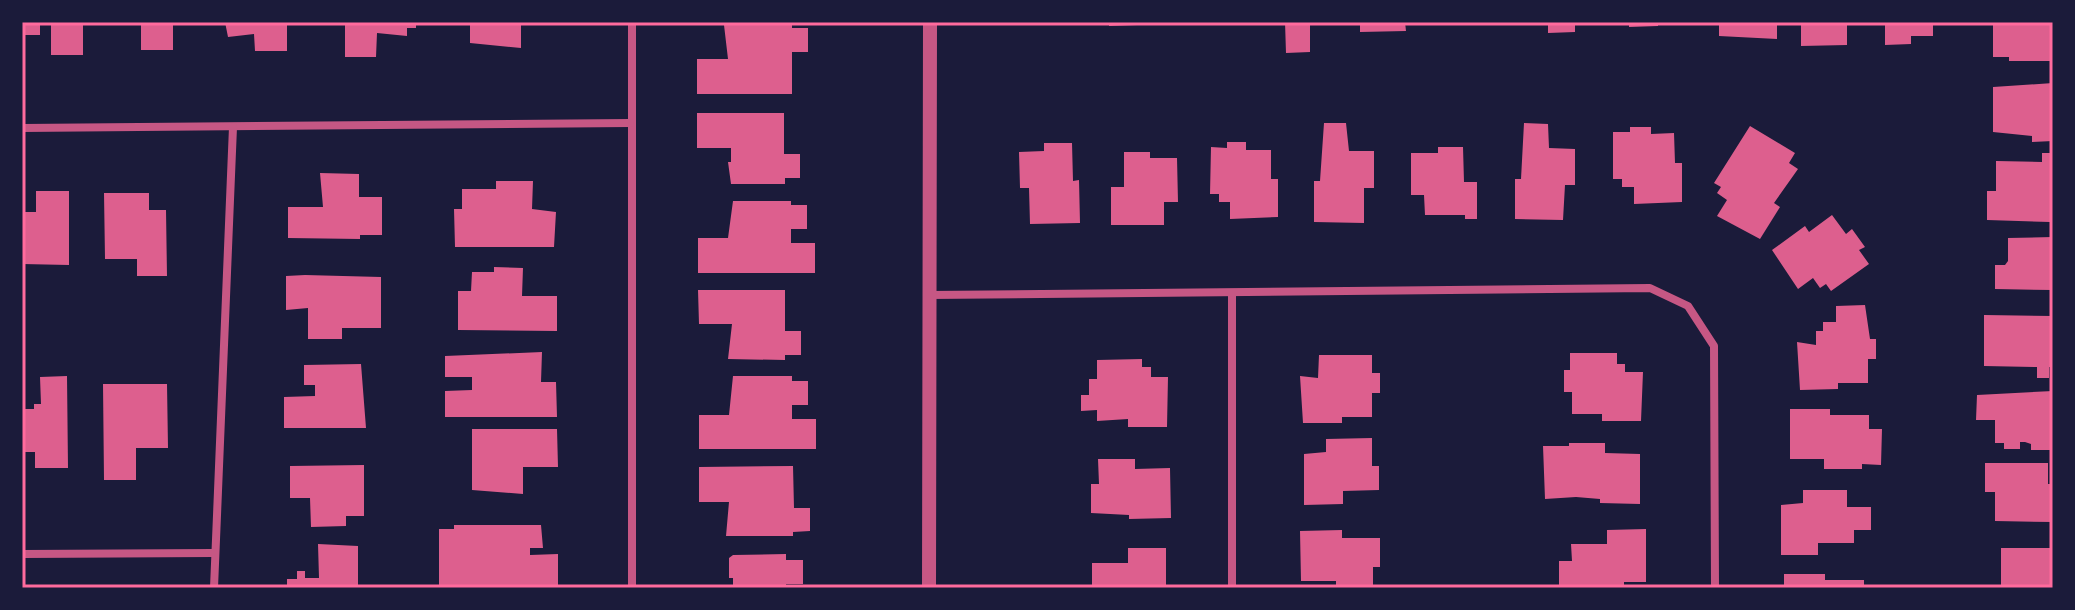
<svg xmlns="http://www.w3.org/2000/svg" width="2075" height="610" viewBox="0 0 2075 610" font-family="'PT Sans',sans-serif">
<rect width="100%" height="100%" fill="#1b1b3a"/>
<g fill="#dd5f8e">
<polygon points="22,22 83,22 83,55 51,55 51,25 40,25 40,35 22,35"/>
<rect x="141" y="22" width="32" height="28"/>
<polygon points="225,22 287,22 287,51 255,51 254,34 228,37"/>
<polygon points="345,22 416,22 416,28 407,28 407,36 377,33 376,57 345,57"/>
<polygon points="470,22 521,22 521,48 470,43"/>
<polygon points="1109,22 1137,22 1137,25 1109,26"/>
<polygon points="1285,22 1310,22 1310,52 1286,53"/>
<polygon points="1360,22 1405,22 1406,31 1360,32"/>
<polygon points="1548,22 1575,22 1575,32 1548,33"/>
<polygon points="1629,22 1658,22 1658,26 1629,27"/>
<polygon points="1719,22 1777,22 1777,39 1719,36"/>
<polygon points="1801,22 1847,22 1847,45 1801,46"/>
<polygon points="1885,22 1933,22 1933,36 1911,36 1911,44 1885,45"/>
<polygon points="1993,22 2053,22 2053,61 2009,61 2009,57 1993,57"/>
<polygon points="728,23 792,23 792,28 808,28 808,52 792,52 792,94 697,94 697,59 728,59 724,25"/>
<polygon points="2053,83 2053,141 2032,142 2032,136 1993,132 1993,87"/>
<polygon points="697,113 784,113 784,154 800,154 800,178 785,178 785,184 731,184 728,162 731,162 731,148 697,148"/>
<polygon points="1324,123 1346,123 1349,151 1374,151 1374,188 1364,188 1364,223 1314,222 1314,181 1320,181"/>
<polygon points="1524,123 1548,124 1549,148 1575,149 1575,185 1565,185 1563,220 1515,219 1515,179 1521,179"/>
<polygon points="1750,126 1795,153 1789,163 1798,169 1774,203 1780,207 1760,239 1717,216 1727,200 1717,193 1721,187 1714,183"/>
<polygon points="1630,127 1651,127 1651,134 1674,133 1675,163 1682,163 1682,202 1634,204 1634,187 1622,187 1622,179 1613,179 1613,132 1630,132"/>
<polygon points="1227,142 1246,142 1246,150 1271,150 1271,179 1278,179 1278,217 1230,219 1230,202 1219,202 1219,194 1210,194 1211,147 1227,148"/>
<polygon points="1044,143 1072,143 1073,181 1079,180 1080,223 1030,224 1029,188 1020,188 1019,152 1044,151"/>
<polygon points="1438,147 1463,147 1464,182 1477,182 1477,219 1465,219 1465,215 1425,215 1424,195 1411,195 1411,153 1438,153"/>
<polygon points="1124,152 1150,152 1150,158 1177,158 1178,202 1164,202 1164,225 1111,225 1111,187 1124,187"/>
<polygon points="2042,153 2053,153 2050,222 1987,220 1987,191 1996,191 1996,161 2042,162"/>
<polygon points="320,173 359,174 359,197 382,197 382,235 360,235 360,239 288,238 288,207 323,207"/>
<polygon points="496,181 533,181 532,209 556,212 554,247 455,247 454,209 462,209 462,189 496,189"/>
<polygon points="36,191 69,191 69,265 22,264 22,212 36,212"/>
<polygon points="104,193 149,193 149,210 166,210 167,276 137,276 137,259 105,259"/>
<polygon points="733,201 791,201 791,205 807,205 807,229 791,229 791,243 815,243 815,273 698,273 698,238 728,238"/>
<polygon points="1832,215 1846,234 1852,229 1865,247 1859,250 1869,264 1831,291 1826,284 1820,288 1813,278 1798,289 1772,250 1805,226 1809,232"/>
<polygon points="2053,237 2053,290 1995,289 1995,265 2005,265 2008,261 2008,238"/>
<polygon points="494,267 523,268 522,296 557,296 557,331 458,330 458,291 471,291 472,272 494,272"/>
<polygon points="305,275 381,277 381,328 342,328 342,339 308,339 308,308 286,310 286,276"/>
<polygon points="698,290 785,290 785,331 801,331 801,355 785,355 785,360 728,359 732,324 699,324"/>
<polygon points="1865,305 1870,339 1876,339 1876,359 1868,359 1868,383 1838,383 1838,389 1800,390 1797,342 1816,345 1816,331 1823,331 1823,322 1836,322 1836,306"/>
<polygon points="1984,315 2053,316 2053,367 2049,367 2049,378 2037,378 2037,367 1984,366"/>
<polygon points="542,352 541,382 556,382 557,417 445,417 445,391 472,390 472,377 445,377 445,356"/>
<polygon points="1570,353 1617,353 1617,364 1625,364 1625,372 1643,372 1641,421 1602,421 1602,414 1572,414 1572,392 1564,392 1564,370 1570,370"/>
<polygon points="1319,355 1372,355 1372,373 1380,373 1380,393 1372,393 1372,417 1342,417 1342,423 1303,423 1300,376 1318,378"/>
<polygon points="1142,359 1142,367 1151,367 1151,377 1168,377 1167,427 1128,427 1128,419 1097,421 1097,410 1081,411 1081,395 1089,395 1089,379 1097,379 1097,360"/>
<polygon points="361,364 366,428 284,428 284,397 315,396 315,385 304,385 304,365"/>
<polygon points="67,376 68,468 35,468 35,452 22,452 22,409 34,409 34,404 41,404 40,377"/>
<polygon points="733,376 792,376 792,381 808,381 808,405 792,405 792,419 816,419 816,449 699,449 699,415 729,415"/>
<polygon points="103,384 167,384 168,448 136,448 136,480 104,480"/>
<polygon points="2053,391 2053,450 2031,450 2031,444 2025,442 2020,442 2020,449 2004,449 2004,443 1995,443 1995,420 1976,420 1977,395"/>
<polygon points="1790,409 1830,409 1830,415 1869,415 1869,429 1882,429 1881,465 1862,464 1862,469 1824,469 1824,459 1790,459"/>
<polygon points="472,429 557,429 558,467 523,467 523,494 472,490"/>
<polygon points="1372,438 1372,466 1379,466 1379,490 1343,491 1343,504 1304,505 1304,454 1326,452 1326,439"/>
<polygon points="1569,443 1605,443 1605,453 1640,454 1640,504 1600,503 1600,499 1576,497 1545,499 1543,446 1569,446"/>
<polygon points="1098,459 1135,459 1135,469 1170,468 1171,518 1129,519 1129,515 1091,513 1091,484 1099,484"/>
<polygon points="1985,463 2048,463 2048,484 2053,484 2053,522 1995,521 1995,492 1985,492"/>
<polygon points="364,465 364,516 346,516 346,526 311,527 310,498 290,498 290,466"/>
<polygon points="793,466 794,508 810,508 810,531 793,532 793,536 726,536 729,502 699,502 699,467"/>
<polygon points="1803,490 1847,490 1847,507 1871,507 1871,530 1854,530 1854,543 1818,543 1818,555 1781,555 1781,505 1803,503"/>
<polygon points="454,525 541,525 543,548 530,548 530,555 558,554 558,588 439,587 439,529 454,529"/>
<polygon points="1646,529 1646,582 1624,582 1624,588 1559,588 1559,561 1572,561 1571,544 1607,544 1607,530"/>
<polygon points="1342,530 1342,538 1380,538 1380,567 1373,567 1373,588 1336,588 1336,581 1301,581 1300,531"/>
<polygon points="318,544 358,546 358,588 287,588 287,579 297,579 297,571 305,571 305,578 319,578"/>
<polygon points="1128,548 1166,548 1166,588 1092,588 1092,563 1128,563"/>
<rect x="2001" y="548" width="52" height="40"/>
<polygon points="786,554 786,560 803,560 803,584 786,584 786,588 733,588 733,578 729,578 729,558 733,555"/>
<polygon points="1784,574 1825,574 1825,580 1864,580 1864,588 1784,588"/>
</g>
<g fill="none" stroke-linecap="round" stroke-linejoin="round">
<g stroke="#c65784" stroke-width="8">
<polyline points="632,22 632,588"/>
<polyline points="22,128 630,123"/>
<polyline points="1232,294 1232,588"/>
<polyline points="929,295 1650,288 1688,306 1714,346 1715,588"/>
<polyline points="22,554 213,553"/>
<polyline points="214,588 233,127"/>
</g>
<polyline stroke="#c65784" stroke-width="14" points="929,588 930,22"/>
</g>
<rect width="2075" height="610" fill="none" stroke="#1b1b3a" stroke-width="48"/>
<rect x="24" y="24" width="2027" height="562" fill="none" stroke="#ff6b9d" stroke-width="3"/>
</svg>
